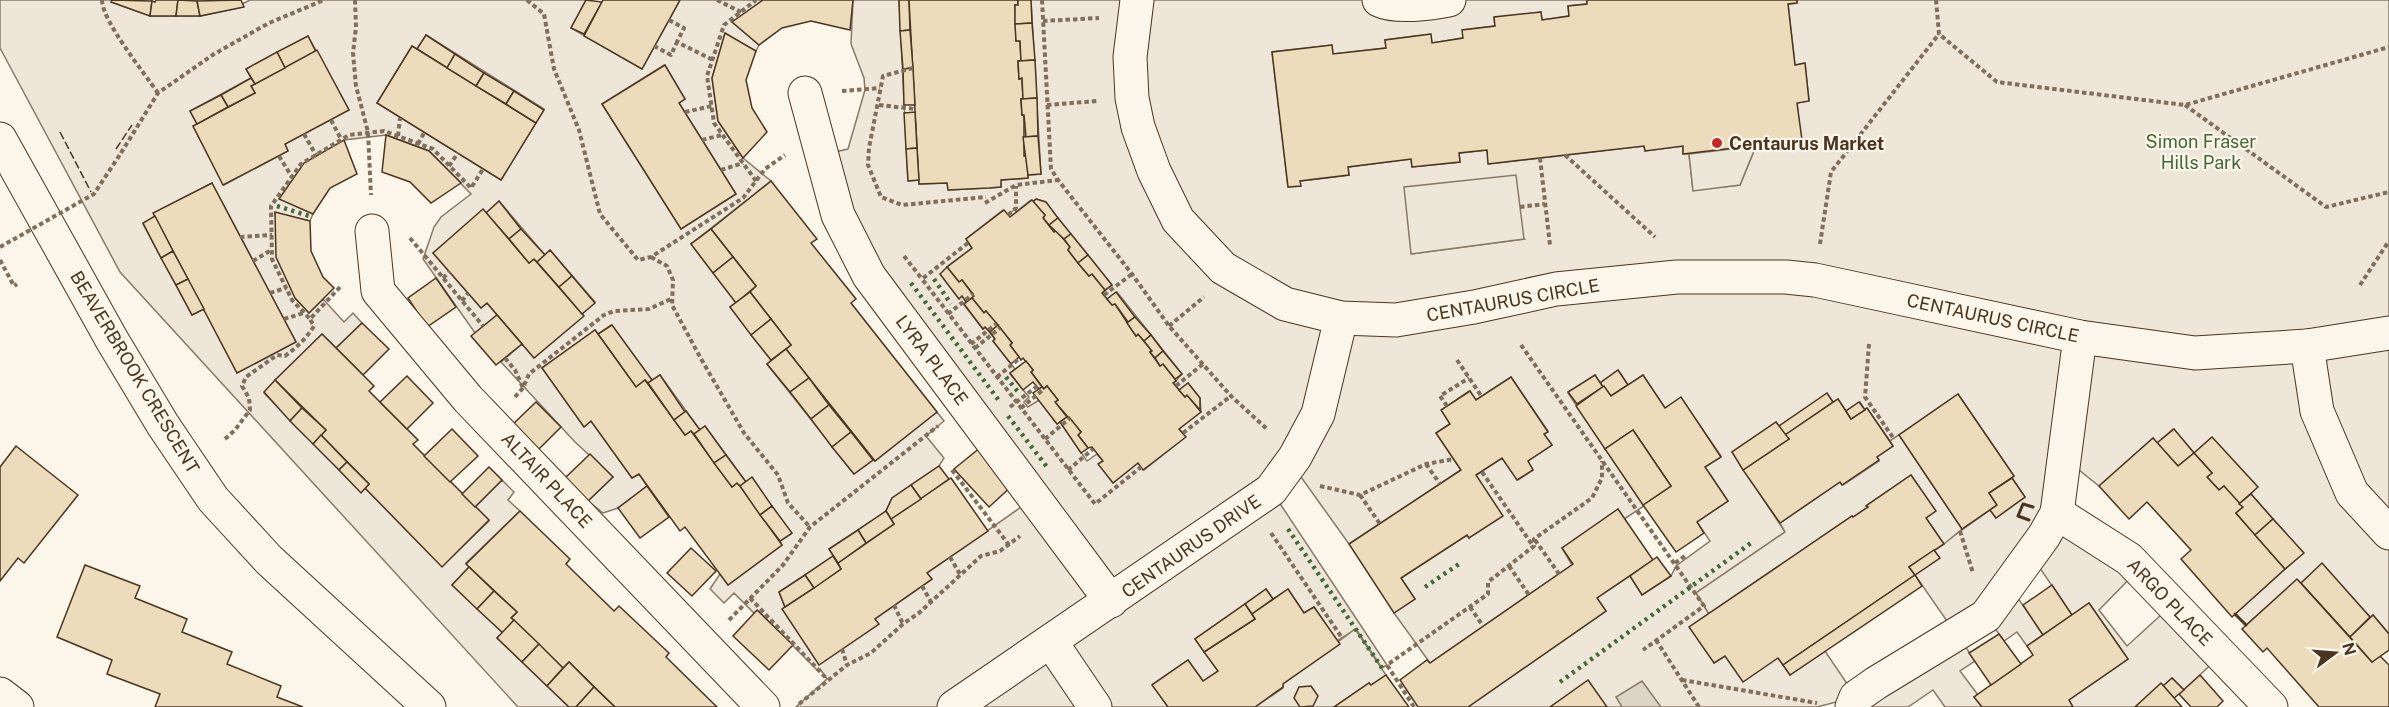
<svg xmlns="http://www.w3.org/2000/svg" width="2389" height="707" viewBox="0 0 2389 707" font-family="'Public Sans',sans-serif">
<rect width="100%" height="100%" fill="#fbf6e9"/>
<path fill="#ede6d9" stroke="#887966" stroke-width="1.5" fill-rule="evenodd" d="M0 0H112V2L150 16H200L243 7 242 4 250 0H586L571 28 642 69 680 0H763L733 22 759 45 756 51 725 34 712 78 718 121 743 158 771 181 691 244 736 303 730 307 771 360 767 364 854 474 873 460 875 461 937 412 944 421 926 436 944 458 939 466 892 498 886 511 829 549 833 556 779 592 785 607 783 609 878 624 875 619 932 579 927 573 1034 498 869 276 821 155 848 149 865 90 864 78 851 44 853 0H899L908 181 919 180V184L947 183 949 190 1001 187V180L1028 178V175L1041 174 1031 0H1587V4L1568 6 1569 16 1542 20 1541 12 1494 18 1495 26 1463 30V38L1432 43 1430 34 1385 40 1386 48 1333 54 1332 45 1272 52 1288 187 1300 186V181L1349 175 1348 167 1411 159 1412 167 1460 162 1459 153 1487 150 1489 164 1644 146 1645 151 1683 146V154H1689L1693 190 1740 185 1756 146 1801 140 1797 103 1809 101 1805 64 1795 65 1788 4 1797 3V0H2389V634L2373 615 2370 617 2322 564 2301 583 2297 580 2246 625 2235 614 2303 553 2251 494 2257 487 2211 438 2194 453 2173 429 2157 443 2153 438 2099 486 2064 458 2057 513 2139 569 2099 610 2127 646 2173 604 2221 655 2184 690 2172 678 2163 686 2161 684 2135 707H2073L2069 700 2128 659 2089 603 2072 615 2031 555 2009 585 2043 635 2027 646 2017 632 2004 641 1986 616 1957 634 1975 661 1960 671 1978 695 1974 697 1982 707H1945L1933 690 1908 707H1852L1855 697 1817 707H1468L1606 611 1597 598 1630 576 1642 595 1671 576 1676 566 1710 541 1697 522 1728 501 1705 467 1721 456 1681 398 1665 408 1643 375 1628 385 1618 370 1600 383 1595 375 1568 393 1644 506 1624 519 1562 548 1572 565 1430 663 1394 613 1415 599 1401 578 1467 535 1469 538 1476 475 1502 458 1518 480 1533 470 1528 461 1552 445 1544 434 1548 431 1511 377 1476 400 1469 391 1442 410 1450 424 1436 433 1461 470 1349 544 1291 463 1271 490 1387 665 1382 668 1356 629 1337 641 1314 607 1304 613 1288 589 1273 599 1266 589 1195 639 1218 671 1203 681 1188 660 1153 684 1168 707H796L827 679 820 669 817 670 758 611 754 613 734 593 724 603 710 589 720 574 728 585 782 545 780 541 791 534 752 478 746 482 705 426 700 430 660 375 652 380 611 325 598 334 595 330 542 368 584 427 591 421 632 478 639 474 647 486 618 508 603 513 588 501 613 477 575 442 501 362 522 344 534 358 583 316 582 314 595 302 550 250 545 255 499 201 486 213 483 210 433 253 481 308 487 303 497 315 475 333 423 259 434 227 441 217 471 194 429 151 386 135 344 140 310 221 275 213 295 298 309 313 323 299 344 322 353 313 362 323 336 348 322 334 264 393 361 492 365 488 442 566 489 521 475 507 502 480 514 492 508 500 520 511 466 563 469 567 452 585 503 633 497 638 569 707H518L120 272 0 48ZM426 35 544 109 501 180 377 103 412 46 417 49ZM308 36 349 110 285 144 288 151 224 185 193 126 197 124 190 111 251 78 246 69ZM664 65 685 99 679 103 736 194 681 229 602 104ZM212 183 296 342 237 373 204 309 192 315 143 224 155 216 154 213ZM1405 187 1524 239 1412 254ZM1036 199 1045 202 1112 285 1102 293 1107 299 1117 292 1182 374 1174 383 1179 390 1188 383 1200 398 1201 412 1179 429 1185 437 1144 470 1138 463 1113 483 1099 464 1103 461 1097 454 1087 461 1060 422 1057 424 1039 400 1028 407 1024 402 1029 397 1010 374 1015 369 993 341 995 339 985 327 983 329 964 305 966 302 947 267 972 248 966 239 1003 210 1008 215 1015 209 1016 212 1031 200 1033 202ZM1827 394 1833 402 1838 399 1846 411 1860 402 1865 410 1867 408 1890 441 1958 394 2014 476 2012 478 2025 497 1996 518 1990 510 1934 550 1939 558 1915 575 1956 634 1856 697 1825 651 1790 675 1778 658 1725 656 1714 663 1709 614 1696 593 1785 532 1732 452 1776 422 1779 426Z"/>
<g fill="#ede7d9" stroke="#887966" stroke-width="1.5">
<polygon points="1756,146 1740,185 1693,191 1689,154"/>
<polygon points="1516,175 1524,239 1411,254 1404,187"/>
<polygon points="1899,435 1962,529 1944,544 1926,518 1935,511 1911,475 1867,505 1868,507 1853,517 1852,516 1709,614 1696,593 1785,532 1780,523 1840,482 1843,485 1879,461 1877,457 1893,446 1890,441"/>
<polygon points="1355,629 1386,675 1371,685 1369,683 1334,707 1255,707 1283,688 1283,684"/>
</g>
<polygon fill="#dcd4c6" stroke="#887966" stroke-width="1.5" points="1642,681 1661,707 1622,707 1616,697"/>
<g fill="#ecdcbc" stroke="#4a3520" stroke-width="1.5">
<polygon points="112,0 152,1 150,16 111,2"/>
<polygon points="156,0 178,0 176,16 150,16 152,1 155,2"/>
<polygon points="178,0 197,1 200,16 176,16"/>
<polygon points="241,0 244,7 200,16 197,1"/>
<polygon points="586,0 602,2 584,34 571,28"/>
<polygon points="603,0 680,0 642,69 584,36"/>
<polygon points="763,0 853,0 850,30 811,21 782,28 759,45 732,22"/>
<polygon points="899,0 909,0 910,30 900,31"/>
<polygon points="909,0 1018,0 1018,5 1015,5 1016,41 1020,41 1021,61 1018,61 1019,79 1022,78 1023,99 1021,99 1022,115 1024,115 1024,156 1027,156 1028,178 1001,180 1001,187 989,188 948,190 947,183 919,184"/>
<polygon points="1018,0 1031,0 1032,23 1015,24 1015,5 1018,5"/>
<polygon points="1587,0 1797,0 1797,3 1788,4 1795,65 1805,63 1809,101 1797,103 1802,140 1683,154 1683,146 1645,151 1644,146 1488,164 1487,150 1459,153 1460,162 1412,167 1411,159 1348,167 1349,175 1300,181 1301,186 1288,187 1272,52 1332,45 1333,54 1386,48 1385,40 1431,34 1432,43 1463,38 1462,30 1495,26 1494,17 1541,12 1542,20 1569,16 1568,6 1587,4"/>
<polygon points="1032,23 1035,60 1021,61 1020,41 1016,41 1015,24"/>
<polygon points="910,30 913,68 903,69 900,31"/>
<polygon points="725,33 756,51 746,80 752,108 767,132 743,158 718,121 712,78"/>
<polygon points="426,35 455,54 447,68 417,49"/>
<polygon points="308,36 316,52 285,68 277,52"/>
<polygon points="412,46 536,123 501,180 377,103"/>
<polygon points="317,50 349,110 285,144 288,151 223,185 193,126 255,93 251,86"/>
<polygon points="277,52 285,68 255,84 246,69"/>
<polygon points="455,54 484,73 476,86 447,68"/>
<polygon points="1035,60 1037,98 1023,99 1022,78 1019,79 1018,61"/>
<polygon points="665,65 685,99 679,103 736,194 681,229 602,104"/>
<polygon points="913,68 915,105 904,105 903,69"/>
<polygon points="484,73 514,91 506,104 476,86"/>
<polygon points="251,78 255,84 251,86 255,93 228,107 221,95"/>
<polygon points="514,91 544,110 536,123 506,104"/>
<polygon points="221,95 228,107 197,124 190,111"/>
<polygon points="1037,98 1038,136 1026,137 1024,115 1022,115 1021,99"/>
<polygon points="915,112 917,148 906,149 904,113"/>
<polygon points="386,135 429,151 461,183 431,203 410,182 382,172"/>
<polygon points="1038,136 1041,174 1028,175 1023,137"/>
<polygon points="344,140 357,174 330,188 313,214 279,199 304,163"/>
<polygon points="917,148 919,180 908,181 906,149"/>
<polygon points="771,181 817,239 811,243 856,299 851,303 937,412 875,461 786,349 791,345 750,292 756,286 711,229"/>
<polygon points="212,183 296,342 237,373 153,213"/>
<polygon points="1036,199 1046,202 1058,218 1049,225 1043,218 1045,215 1033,202"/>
<polygon points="1032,200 1045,215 1043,218 1054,232 1056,230 1070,247 1068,250 1078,263 1089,276 1092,274 1105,290 1102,293 1112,305 1115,304 1136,336 1138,334 1152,351 1150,352 1160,366 1163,364 1175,379 1176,381 1173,383 1185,397 1187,395 1201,412 1179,429 1186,437 1160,457 1143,470 1138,463 1113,483 1098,464 1103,461 1092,447 1088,448 1078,435 1081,432 1055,402 1058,400 1047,386 1044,389 1031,372 1033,370 1023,358 1021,360 1010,345 1012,343 986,311 984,313 972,298 973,294 962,280 959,282 947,267 972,248 966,239 1004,210 1010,217"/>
<polygon points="499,201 521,229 509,239 486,213"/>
<polygon points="483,209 529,263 534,259 584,316 534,358 487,303 481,308 433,253"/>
<polygon points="275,212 310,221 311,251 323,277 334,288 309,313 295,298 276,257"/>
<polygon points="155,216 173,251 161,258 143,223"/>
<polygon points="1058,218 1071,234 1064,239 1049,225"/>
<polygon points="521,229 545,255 537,262 534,259 529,263 509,239"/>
<polygon points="711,229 733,257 713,273 691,244"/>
<polygon points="1071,234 1088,255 1078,263 1068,250 1070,247 1064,239"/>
<polygon points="550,250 572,276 559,287 537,262"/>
<polygon points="173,251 188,279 176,285 161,258"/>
<polygon points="1088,255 1112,285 1105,290 1092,274 1089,276 1078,263"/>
<polygon points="733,257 756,286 736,303 713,273"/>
<polygon points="947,267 959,282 962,280 974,296 966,302 962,296 959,299 940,274"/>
<polygon points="572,276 595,303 582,314 559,287"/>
<polygon points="436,278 456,307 427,327 408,298"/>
<polygon points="188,279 204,309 192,315 176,285"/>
<polygon points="750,292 771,319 751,335 730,307"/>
<polygon points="1116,292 1135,317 1128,322 1115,304 1112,305 1107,299"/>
<polygon points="972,298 984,313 986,311 998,325 990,332 985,327 983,329 964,304"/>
<polygon points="497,315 522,344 496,365 471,336"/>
<polygon points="1135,317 1151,335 1144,341 1138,334 1136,336 1127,323"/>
<polygon points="771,319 791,345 771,360 751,335"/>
<polygon points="362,323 389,349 363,375 336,348"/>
<polygon points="612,325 652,380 648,383 645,380 636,387 598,334"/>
<polygon points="998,325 1012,343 1010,345 1019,357 1011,364 993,341 995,339 990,332"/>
<polygon points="595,330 636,387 645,380 685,435 691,431 732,487 737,483 740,486 782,545 728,585 685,527 680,531 639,474 632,478 591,421 584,427 542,368"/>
<polygon points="322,334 374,386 369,391 418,440 413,444 489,520 442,567 365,488 369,484 321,435 326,430 275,380"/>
<polygon points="1151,335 1163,351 1155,358 1150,352 1152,351 1144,341"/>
<polygon points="786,349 809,378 790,392 767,364"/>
<polygon points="1163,351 1182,374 1175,379 1163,364 1160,366 1155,358"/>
<polygon points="1026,361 1033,370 1031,372 1042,387 1039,389 1033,382 1023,390 1010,373"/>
<polygon points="1618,370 1628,385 1611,396 1600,383"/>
<polygon points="660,375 685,412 674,420 648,383"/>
<polygon points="1595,375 1603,387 1577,404 1568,392"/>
<polygon points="1643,375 1665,408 1681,397 1721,457 1705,467 1728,501 1697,522 1704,533 1676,552 1643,505 1671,486 1633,430 1605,449 1576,406 1604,386 1611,396"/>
<polygon points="407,376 433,403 407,429 380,402"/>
<polygon points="1511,377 1548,432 1544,434 1552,445 1528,461 1533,470 1517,480 1502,458 1476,475 1503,516 1469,538 1467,535 1401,578 1415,599 1394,613 1349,544 1461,470 1436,433 1450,424 1441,410 1470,391 1476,400"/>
<polygon points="809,378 829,405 811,419 790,392"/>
<polygon points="275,380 302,408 290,421 264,392"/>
<polygon points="1188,383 1200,398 1200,410 1187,395 1185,397 1179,390"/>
<polygon points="1047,386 1058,400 1055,402 1067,417 1057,424 1033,393 1042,387 1044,389"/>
<polygon points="1827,393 1833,402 1785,435 1779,426"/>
<polygon points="1958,394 2014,476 1989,493 1997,505 1962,529 1899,435"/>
<polygon points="1838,399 1851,419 1867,408 1893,446 1877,457 1879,460 1842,485 1840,482 1780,523 1743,470 1789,439 1785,435"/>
<polygon points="536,402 561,427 536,452 511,426"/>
<polygon points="1859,402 1865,410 1851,419 1846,411"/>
<polygon points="829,405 851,432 832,447 811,419"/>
<polygon points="302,408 326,430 313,444 290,421"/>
<polygon points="686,411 700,430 694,434 691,431 685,435 674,420"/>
<polygon points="1067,417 1069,417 1081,432 1078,435 1088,448 1081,453 1060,422"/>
<polygon points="1776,422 1789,439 1743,470 1732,452"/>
<polygon points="705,426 726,455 714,463 694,434"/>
<polygon points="452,429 478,456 450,482 424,456"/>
<polygon points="2174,429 2194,453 2178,466 2157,443"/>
<polygon points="1633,430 1671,486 1643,505 1605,449"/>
<polygon points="851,432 873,460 854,474 832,447"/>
<polygon points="321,435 347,462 339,470 313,444"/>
<polygon points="2212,437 2258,487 2239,504 2224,486 2219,490 2207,477 2212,473 2194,453"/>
<polygon points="2153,438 2178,466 2194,453 2212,473 2207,477 2219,490 2224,486 2243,507 2236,513 2285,569 2232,617 2181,559 2191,550 2147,502 2129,519 2099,486"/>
<polygon points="16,446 78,495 24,563 18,558 0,581 0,467"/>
<polygon points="981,447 1013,485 989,507 954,469"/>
<polygon points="590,454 613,477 588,501 565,478"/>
<polygon points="726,455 746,482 740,486 737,483 732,487 714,463"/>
<polygon points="347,462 369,484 361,493 339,470"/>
<polygon points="939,466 949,479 921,499 911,485"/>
<polygon points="489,467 502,480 475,507 462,494"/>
<polygon points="1911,475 1936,511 1926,518 1944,544 1909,567 1915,575 1783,665 1778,658 1743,682 1725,656 1714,663 1689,627 1852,516 1853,517 1868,507 1866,506"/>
<polygon points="752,477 772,506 760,515 740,486"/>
<polygon points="951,478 988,531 927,573 932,579 875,619 879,624 819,665 782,609 841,569 838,563 894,524 891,519"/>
<polygon points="2012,478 2025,497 1996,518 1990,510 1997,505 1989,493"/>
<polygon points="911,485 921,499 891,519 886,511 892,498"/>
<polygon points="647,486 669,517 640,538 618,508"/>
<polygon points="2251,494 2273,519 2255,535 2236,513 2243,507 2239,504"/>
<polygon points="772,506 792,533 780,541 760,515"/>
<polygon points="1618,509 1653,560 1597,598 1606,611 1468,707 1418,707 1400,680 1427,660 1430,663 1573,564 1562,548"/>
<polygon points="520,511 570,559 566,564 614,611 619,606 669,653 666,657 717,707 615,707 569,662 563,668 511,618 517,612 466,564"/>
<polygon points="886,511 894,524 866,543 858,530"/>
<polygon points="2273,519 2304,553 2285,569 2255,535"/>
<polygon points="858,530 866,543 838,563 829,549"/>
<polygon points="691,548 716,571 692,596 667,573"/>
<polygon points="1934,550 1940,558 1915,575 1909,567"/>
<polygon points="833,556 841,569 814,588 805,575"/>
<polygon points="1657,557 1671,576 1642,595 1630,576"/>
<polygon points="2322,563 2370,617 2350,637 2301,583"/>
<polygon points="85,565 140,586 135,598 187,619 182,632 232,652 227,664 281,686 277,697 303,707 155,707 160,694 107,674 112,660 57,637"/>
<polygon points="469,567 494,591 477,609 452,585"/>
<polygon points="805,575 814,588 785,607 779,592"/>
<polygon points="1915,575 1922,586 1790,675 1783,665"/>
<polygon points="2297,579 2372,662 2379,655 2389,665 2389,707 2319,707 2267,648 2263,652 2242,629"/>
<polygon points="2052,585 2072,615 2043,635 2023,605"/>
<polygon points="1266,589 1273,599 1252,614 1245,604"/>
<polygon points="1288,589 1304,613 1314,607 1340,644 1283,684 1283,687 1255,707 1168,707 1152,685 1188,660 1203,681 1218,671 1204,652 1255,619 1252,614"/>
<polygon points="494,591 517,612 511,618 514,620 503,633 477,609"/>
<polygon points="2089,603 2128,659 2069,700 2073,707 1982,707 1974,697 2033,655 2027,646"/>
<polygon points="1245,604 1255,619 1204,652 1195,639"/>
<polygon points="757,610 793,645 769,670 733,636"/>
<polygon points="2373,615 2389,634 2389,650 2372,662 2350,637"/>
<polygon points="514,620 539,644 522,662 497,638"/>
<polygon points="1999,634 2021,664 1991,685 1969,653"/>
<polygon points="539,644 563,668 547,686 522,662"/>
<polygon points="569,662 594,687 576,707 569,707 547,686"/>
<polygon points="1386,675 1409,707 1334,707 1369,683 1371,685"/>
<polygon points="2200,675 2223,701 2217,707 2191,707 2179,694"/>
<polygon points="2172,678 2184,690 2174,698 2163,686"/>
<polygon points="1588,680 1607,707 1550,707"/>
<polygon points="2161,683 2182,707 2135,707"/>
<polygon points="1311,686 1318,696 1313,706 1300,707 1294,698 1299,687"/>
<polygon points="594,687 615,707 576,707"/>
</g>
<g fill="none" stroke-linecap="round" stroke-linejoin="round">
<g stroke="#4a3520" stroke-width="35">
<g id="minor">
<polyline points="1137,0 1130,57 1132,98 1138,127 1154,171 1178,220 1223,268 1285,304 1341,318 1396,320 1474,307 1556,289 1677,277 1786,277 1815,280 2080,337 2195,353 2307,346 2389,333"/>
<path d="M1379 0C1395 8 1431 4 1449 0"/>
<polyline points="805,93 838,215 869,276 1111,601"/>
<polyline points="0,139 112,340 163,425 213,499 269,560 429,707"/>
<polyline points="372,231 378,291 468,399 763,707"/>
<polyline points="2307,346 2317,411 2352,493 2389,533"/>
<polyline points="2057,513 2129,559 2271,707"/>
<polyline points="1051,642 1095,707"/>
<polyline points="0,694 17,707"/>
<polyline points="954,707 1271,490 1295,457 1318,414 1341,318"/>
<polyline points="1852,707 1856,697 1876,683 1986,616 2044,536 2057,513 2080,337"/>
</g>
</g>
<g stroke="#7f6f5c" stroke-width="4" stroke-dasharray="4.5 3" stroke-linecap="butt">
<path d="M102 0C102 21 145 74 158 93"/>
<polyline points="355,0 356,27 353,53 356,86 368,132 371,195"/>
<polyline points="527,0 544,14 554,69 579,130 600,214 638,260 651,257 743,198 765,169 785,155"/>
<polyline points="717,0 741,12"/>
<polyline points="1042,0 1051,169 1058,180 1132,274 1169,326 1231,396 1268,430"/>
<polyline points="1936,0 1939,34 1997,82 2185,105 2389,47"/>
<polyline points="669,20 684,28 677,42 713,60"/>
<polyline points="1043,21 1099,18"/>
<polyline points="654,46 671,55 677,42"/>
<polyline points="913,68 883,76 869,148 868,165 881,197 902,205 986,197"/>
<polyline points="842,91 880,88"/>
<polyline points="879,105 915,109"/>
<polyline points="1047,105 1097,101"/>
<polyline points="2185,105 2326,207 2389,192"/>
<polyline points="685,112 712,106"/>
<polyline points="331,120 341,139"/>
<polyline points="304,134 316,155"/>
<polyline points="398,136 400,118"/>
<polyline points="702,140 722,135"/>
<polyline points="418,144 424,133"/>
<polyline points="121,153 158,93 214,54 269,23 324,0"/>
<polyline points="1565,155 1655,237"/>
<polyline points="279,156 292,177"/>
<polyline points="1540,158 1550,245"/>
<polyline points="449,166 458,153"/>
<polyline points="721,170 743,163"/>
<polyline points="756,181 714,123 707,76 724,25 756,0"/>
<polyline points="985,203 1016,185 1058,180"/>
<polyline points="1520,207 1545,204"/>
<polyline points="1008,215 1016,208 1016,186"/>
<polyline points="240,237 272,235"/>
<polyline points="410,238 483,326"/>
<polyline points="968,243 922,279 1095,504 1141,467"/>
<polyline points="1820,244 1831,172 1939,34"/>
<polyline points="904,256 922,279"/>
<polyline points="651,257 667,266 673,280 672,305 700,357 744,433 778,475 788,503 810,527"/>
<polyline points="0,260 14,286 17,284"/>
<polyline points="253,261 271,250"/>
<polyline points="443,278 450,271"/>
<polyline points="2360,285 2389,241"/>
<polyline points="340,287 310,319 292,300 272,259 271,206 301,164 349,135 384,131 433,149 471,188 483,169"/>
<polyline points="270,293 286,288"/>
<polyline points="1104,295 1132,274"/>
<polyline points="462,301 468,293"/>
<polyline points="948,314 973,294"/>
<polyline points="284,319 304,313"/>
<polyline points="1169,326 1204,297"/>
<polyline points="971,344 996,324"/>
<polyline points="1869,344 1865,397 1894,439"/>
<polyline points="1521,345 1704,606 1643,650"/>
<polyline points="975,348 1000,328"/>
<polyline points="505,358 515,370 523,388"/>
<polyline points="1457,360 1482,397"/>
<polyline points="997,377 1020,358"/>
<polyline points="1176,386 1203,364"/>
<polyline points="515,397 523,388 529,374 604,315 614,311 649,309 671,299"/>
<polyline points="1447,406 1440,396 1469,378"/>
<polyline points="1010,407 1040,384"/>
<polyline points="1021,408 1044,389"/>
<polyline points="1183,433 1231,396"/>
<path d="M225 439 235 430 250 410 249 398 242 386 246 377 277 355 285 356C297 347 306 339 314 326L310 319"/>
<polyline points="1045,439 1070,418"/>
<polyline points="1426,464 1440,484"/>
<polyline points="952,470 1009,545"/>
<polyline points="1068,470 1093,449"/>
<polyline points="1482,472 1533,546"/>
<polyline points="1320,486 1360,495 1426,464 1454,459"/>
<polyline points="1360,495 1380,524"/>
<polyline points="1960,531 1973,573"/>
<polyline points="1271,533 1342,638"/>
<polyline points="1535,540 1559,574"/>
<polyline points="950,557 961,576"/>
<polyline points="1675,563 1685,556"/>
<polyline points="1509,566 1529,595"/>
<polyline points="922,586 931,602"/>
<polyline points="750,598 827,679"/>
<polyline points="894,605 903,624"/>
<polyline points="1470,607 1483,626"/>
<polyline points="729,620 783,565 810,527 938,426"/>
<polyline points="1656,640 1699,707"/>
<polyline points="842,649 847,665"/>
<polyline points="1682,680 1817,703"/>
<polyline points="799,704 847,665 871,653 903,624 919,613 981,556 1000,551 1020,536"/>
<polyline points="1414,707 1387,665 1488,594 1488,582 1534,546 1534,539 1592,498 1602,478 1602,461"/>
</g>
<use href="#minor" stroke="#fbf6e9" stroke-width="33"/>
<polyline stroke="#7f6f5c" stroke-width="4" stroke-dasharray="4.5 3" stroke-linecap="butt" points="0,247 94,194 121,153"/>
<g stroke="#436837" stroke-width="4.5" stroke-dasharray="3 4.5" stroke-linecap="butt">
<polyline points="277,206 309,216"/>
<polyline points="934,279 951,304"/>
<polyline points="911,283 1000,402"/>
<polyline points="1006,377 1019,393"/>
<polyline points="1008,416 1047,467"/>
<polyline points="1288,529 1382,668"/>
<polyline points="1425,587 1462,562"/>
<polyline points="1560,682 1751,543"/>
</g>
<g stroke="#4a3520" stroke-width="1.5" stroke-dasharray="8 3" stroke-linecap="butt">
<polyline points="60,132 91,192"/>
<polyline points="116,149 132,125"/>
<polyline points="2235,614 2246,625"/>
</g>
<g stroke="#4a3520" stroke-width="3">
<polyline points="2029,520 2018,516 2023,504 2033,507"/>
<polyline points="2235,614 2246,625"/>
</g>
</g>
<circle fill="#c62828" stroke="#fbf6e9" stroke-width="2" cx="1717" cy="143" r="6"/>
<g text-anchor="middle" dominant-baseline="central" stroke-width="4.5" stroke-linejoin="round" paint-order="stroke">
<g font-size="18" fill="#436837" stroke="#fbf6e9">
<text x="2201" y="141">Simon Fraser<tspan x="2201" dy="21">Hills Park</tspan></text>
</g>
<g font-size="18" font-weight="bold" fill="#4a3520" stroke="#fbf6e9" text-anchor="start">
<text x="1729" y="143">Centaurus Market</text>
</g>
<g font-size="18" fill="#4a3520" stroke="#fbf6e9">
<text transform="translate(1513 300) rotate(-10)">CENTAURUS CIRCLE</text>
<text transform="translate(1993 318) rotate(12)">CENTAURUS CIRCLE</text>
<text transform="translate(932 360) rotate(53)">LYRA PLACE</text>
<text transform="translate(135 372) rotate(59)">BEAVERBROOK CRESCENT</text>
<text transform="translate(547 480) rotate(47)">ALTAIR PLACE</text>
<text transform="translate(1191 546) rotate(-35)">CENTAURUS DRIVE</text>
<text transform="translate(2170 602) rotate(46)">ARGO PLACE</text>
</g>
</g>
<g transform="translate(2335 653) rotate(74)" stroke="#fbf6e9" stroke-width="4.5" paint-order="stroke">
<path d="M0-4.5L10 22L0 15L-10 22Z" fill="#4a3520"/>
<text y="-9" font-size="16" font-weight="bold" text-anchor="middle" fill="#4a3520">N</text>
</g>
</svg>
